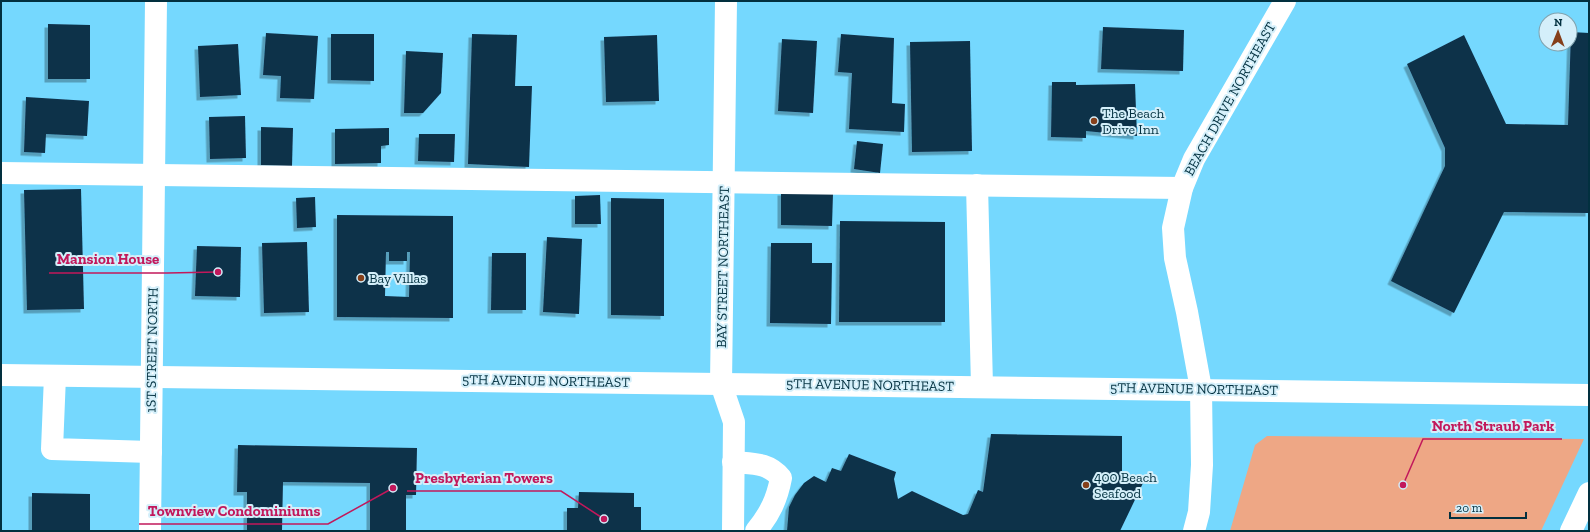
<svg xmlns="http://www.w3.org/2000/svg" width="1590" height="532" viewBox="0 0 1590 532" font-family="'Zilla Slab',serif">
<defs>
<filter id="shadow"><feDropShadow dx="-3.5" dy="3.5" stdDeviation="0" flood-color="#0004"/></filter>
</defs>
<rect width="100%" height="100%" fill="#75d8fe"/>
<polygon fill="#eea785" points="1267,436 1584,439 1541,531 1230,531 1255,445"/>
<g fill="#0f304a" fill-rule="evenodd" filter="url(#shadow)">
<polygon points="48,24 90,25 90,79 48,79"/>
<polygon points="1103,27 1184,30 1183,71 1101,69"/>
<polygon points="1571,32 1589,33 1589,213 1504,212 1454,313 1391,281 1445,166 1445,148 1407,64 1464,35 1506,124 1568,125"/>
<polygon points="266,33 318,36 314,99 280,98 281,76 263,75"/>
<polygon points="331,34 374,34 374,81 331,80"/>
<polygon points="472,34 517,35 515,86 532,86 529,167 468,164"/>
<polygon points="841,34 894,38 892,103 905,104 904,132 849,129 852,73 838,72"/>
<polygon points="657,35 659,101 606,102 604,37"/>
<polygon points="782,39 817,41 813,113 778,111"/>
<polygon points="970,41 972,151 912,152 910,42"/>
<polygon points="238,44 241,95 200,97 198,46"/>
<polygon points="406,51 443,53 441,93 423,113 404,113"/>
<polygon points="1052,82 1076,82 1076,85 1135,84 1137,136 1086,131 1086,138 1051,137"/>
<polygon points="26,97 89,101 87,136 46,134 45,153 24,152"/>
<polygon points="245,116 246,158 210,159 209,117"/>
<polygon points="261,127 293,128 292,166 261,165"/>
<polygon points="389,128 389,145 381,146 381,163 335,164 335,129"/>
<polygon points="419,134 455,134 454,162 418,161"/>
<polygon points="857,141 883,144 880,173 854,169"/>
<polygon points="81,189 84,309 27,310 24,190"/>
<polygon points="781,192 833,193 832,226 781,225"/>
<polygon points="600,195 601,224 575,224 575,196"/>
<polygon points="315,197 316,227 297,228 296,198"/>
<polygon points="611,198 664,199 664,316 611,315"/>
<path d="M337 215 453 216V318L337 317ZM386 252H389V261H407V252H410L409 297 385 296Z"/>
<polygon points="840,221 945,222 945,322 839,322"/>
<polygon points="547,237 582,239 579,314 543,312"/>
<polygon points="307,242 309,312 264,313 262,243"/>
<polygon points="771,243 812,243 812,263 832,263 831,324 770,323"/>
<polygon points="197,246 241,247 240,297 195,296"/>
<polygon points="492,253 526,253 526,310 491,310"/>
<polygon points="991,434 1122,436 1122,475 1143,483 1120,531 787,531 789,507 795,495 804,483 814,476 826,482 832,468 841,471 849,454 896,472 894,479 898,499 912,491 963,515 968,514 978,490 983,492"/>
<polygon points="238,445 417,448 416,495 406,495 406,531 370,531 370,483 283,482 282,531 247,531 247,492 237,492"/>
<polygon points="579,492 634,493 634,507 641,507 641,531 567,531 567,508 578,508"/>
<polygon points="32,493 90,494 90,531 32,531"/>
</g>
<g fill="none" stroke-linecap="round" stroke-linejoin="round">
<g stroke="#fff" stroke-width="22">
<polyline points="726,1 721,384 734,422 733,531"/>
<polyline points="1,173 1182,188"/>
<polyline points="977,185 982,386"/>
<polyline points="1,375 1589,395"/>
<polyline points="55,376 52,449 151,452"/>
<path d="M733 462C752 464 768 462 781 478 777 499 770 514 756 531"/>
<polyline points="150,531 156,1"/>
<polyline points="1194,531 1199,512 1202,465 1201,389 1187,312 1175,258 1173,228 1182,188 1194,159 1285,1"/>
<polyline points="1571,531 1589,493"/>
</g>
</g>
<g fill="#853f1a" stroke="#d4effa" stroke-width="1.5">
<circle cx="1094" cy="121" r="4"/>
<circle cx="361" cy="278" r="4"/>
<circle cx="1086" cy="485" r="4"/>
</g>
<g text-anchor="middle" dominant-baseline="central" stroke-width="4" stroke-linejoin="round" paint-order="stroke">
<g font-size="14" fill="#02303f" stroke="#d4effa">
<text transform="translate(1230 99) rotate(-61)">BEACH DRIVE NORTHEAST</text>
<text transform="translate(723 267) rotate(-89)">BAY STREET NORTHEAST</text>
<text transform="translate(152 350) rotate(-89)">1ST STREET NORTH</text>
<text transform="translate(546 381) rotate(1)">5TH AVENUE NORTHEAST</text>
<text transform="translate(870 385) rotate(1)">5TH AVENUE NORTHEAST</text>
<text transform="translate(1194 389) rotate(1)">5TH AVENUE NORTHEAST</text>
</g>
<g font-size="14" fill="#02303f" stroke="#d4effa" text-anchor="start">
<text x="1102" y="113">The Beach<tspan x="1102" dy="16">Drive Inn</tspan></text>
<text x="369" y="278">Bay Villas</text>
<text x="1094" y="477">400 Beach<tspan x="1094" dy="16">Seafood</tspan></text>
</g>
</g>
<path fill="none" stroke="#c2185b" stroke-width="1.5" d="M218 272L167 273H49M1403 485L1423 439H1562M604 519L561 491H407M393 488L328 524H139"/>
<g fill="#c2185b" stroke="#d4effa" stroke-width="1.5">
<circle cx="218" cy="272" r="4"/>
<circle cx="1403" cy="485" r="4"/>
<circle cx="604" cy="519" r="4"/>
<circle cx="393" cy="488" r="4"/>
</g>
<g font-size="15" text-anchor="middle" font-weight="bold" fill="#c2185b" stroke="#d4effa" stroke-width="4" stroke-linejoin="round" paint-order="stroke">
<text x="108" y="264">Mansion House</text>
<text x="1493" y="431">North Straub Park</text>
<text x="484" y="483">Presbyterian Towers</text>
<text x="234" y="516">Townview Condominiums</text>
</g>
<rect width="1590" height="532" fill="none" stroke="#02303f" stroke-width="4"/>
<g transform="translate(1558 32) rotate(1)"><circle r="19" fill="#d4effa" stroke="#80a3af"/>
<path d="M0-3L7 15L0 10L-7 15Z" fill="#853f1a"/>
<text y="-6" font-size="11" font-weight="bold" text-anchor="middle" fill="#02303f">N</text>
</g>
<path d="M1450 512v6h76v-6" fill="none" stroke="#02303f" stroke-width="2"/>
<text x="1456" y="512" font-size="12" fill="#02303f" stroke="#d4effa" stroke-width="3" paint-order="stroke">20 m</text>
</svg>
